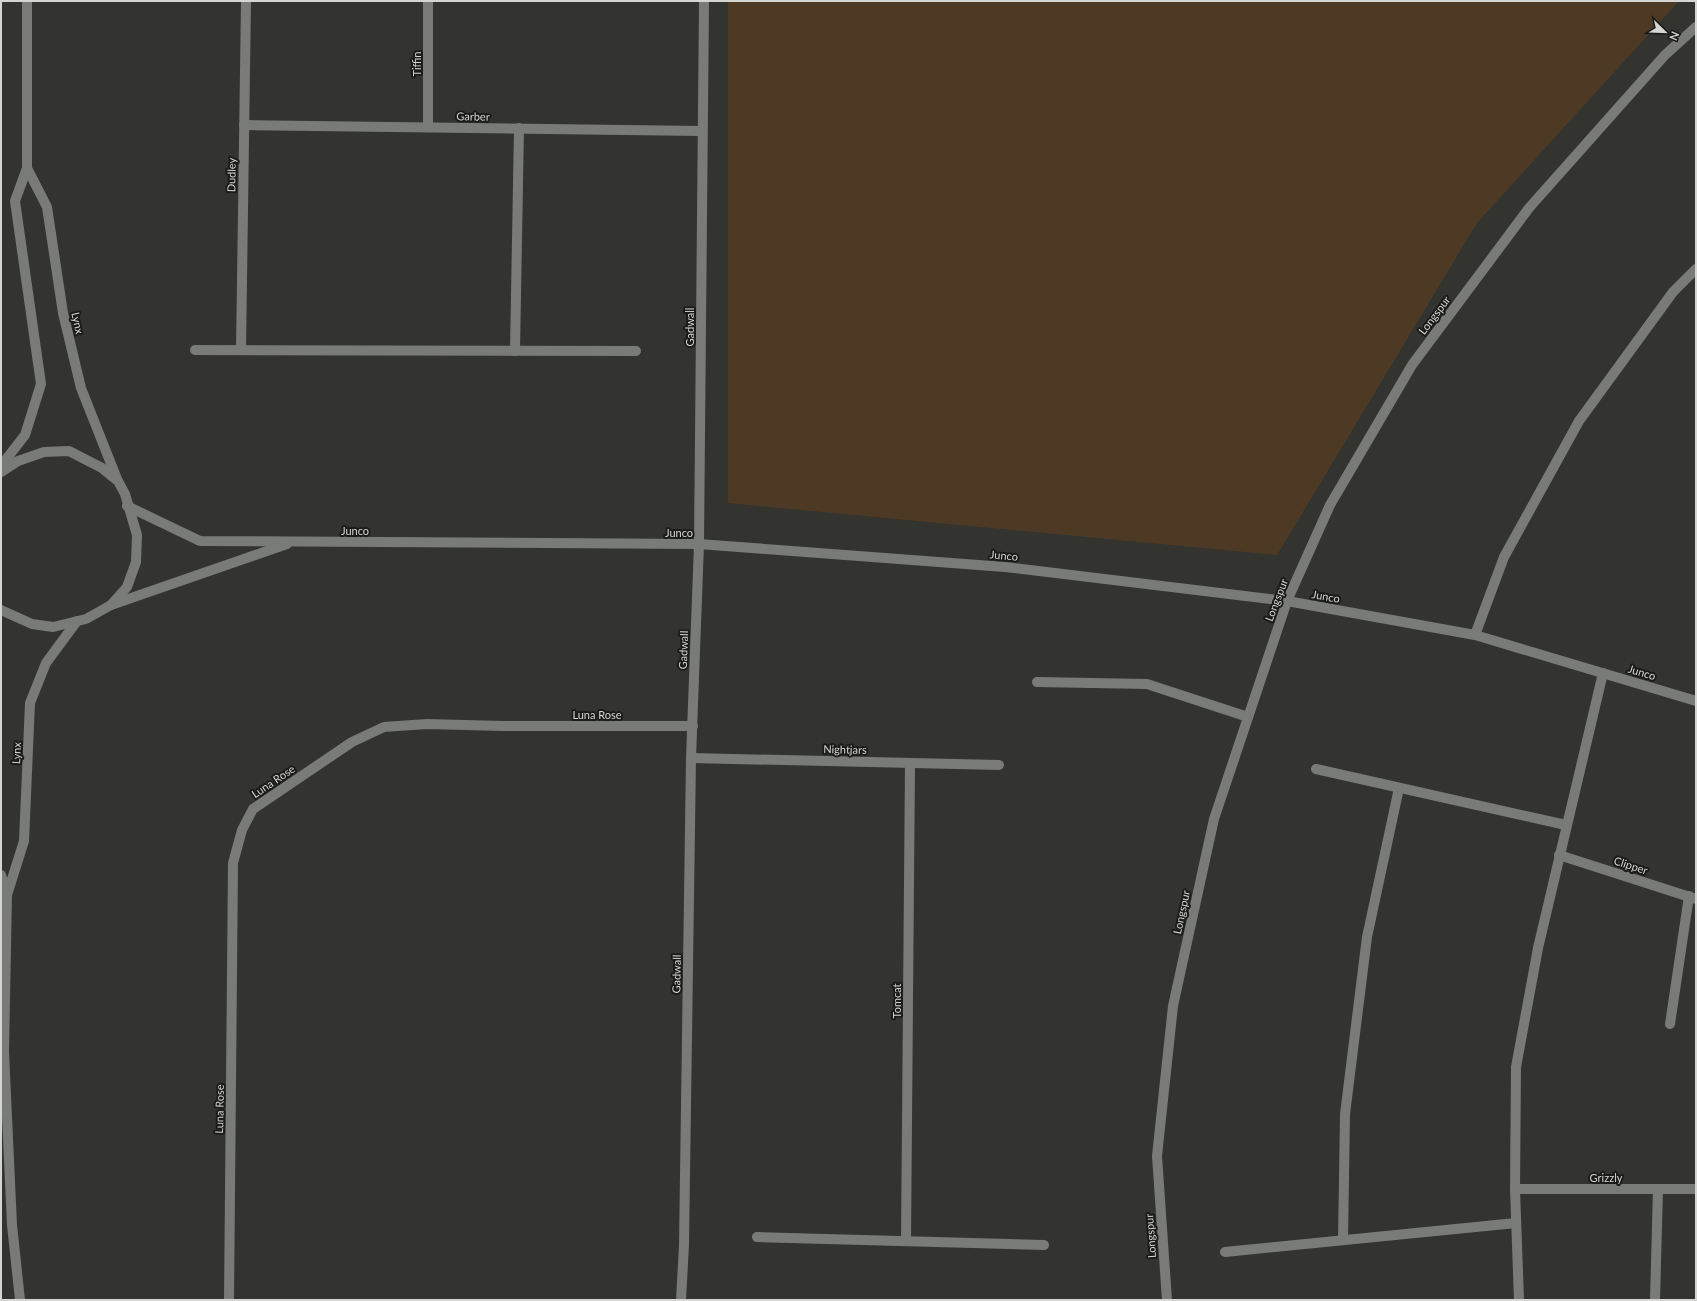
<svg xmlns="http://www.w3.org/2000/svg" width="1697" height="1301" viewBox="0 0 1697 1301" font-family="Lato,sans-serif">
<rect width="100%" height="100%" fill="#333430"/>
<polygon fill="#4e3a24" points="728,1 1679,1 1477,223 1277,555 728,503"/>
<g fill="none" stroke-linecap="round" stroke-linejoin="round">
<g stroke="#797b76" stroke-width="10">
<polyline points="244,125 702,131"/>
<polyline points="428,127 428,1"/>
<polyline points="195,350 636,351"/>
<polyline points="241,350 246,1"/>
<polyline points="515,351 519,128"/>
<polyline points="1475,635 1504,557 1579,421 1673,292 1696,269"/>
<polyline points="1037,682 1147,684 1248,717"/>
<polyline points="691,758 999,765"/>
<polyline points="1316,769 1566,825"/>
<polyline points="1559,855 1696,899"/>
<polyline points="1670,1024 1689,896"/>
<polyline points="1515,1189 1696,1189"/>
<polyline points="757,1237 1044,1245"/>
<polyline points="1343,1240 1345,1114 1367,937 1399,788"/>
<polyline points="906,1241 910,763"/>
<polyline points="1225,1252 1516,1223"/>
<polyline points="1519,1300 1515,1189 1516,1067 1538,948 1603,673"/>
<polyline points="1655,1300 1658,1189"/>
</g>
<g stroke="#797b76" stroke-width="10">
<polyline points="127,506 200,541 699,544 1005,567 1287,601 1475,635 1696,701"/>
<polyline points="111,605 287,544"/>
<polyline points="229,1300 233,863 242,830 253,809 352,742 384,727 427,724 503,726 693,726"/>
<polyline points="681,1300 684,1245 691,758 699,544 704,1"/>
<polyline points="1167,1300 1157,1156 1173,1006 1214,819 1287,601 1330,505 1412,365 1529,208 1665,55 1696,27"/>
</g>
<g stroke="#797b76" stroke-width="10">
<polyline points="27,168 47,207 63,313 81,388 117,479"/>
<polyline points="1,466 25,435 41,384 15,201 27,168 27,1"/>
<polyline points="1,472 18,461 44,452 69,451 102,468 118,481 125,494 137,535 136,562 127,587 111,605 86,619 53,627 32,624 1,610"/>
<polyline points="1,875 7,895 4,1052 12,1225 20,1300"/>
<polyline points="7,895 24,841 30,703 46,663 77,621"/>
</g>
</g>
<g text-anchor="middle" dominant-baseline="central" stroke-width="4" stroke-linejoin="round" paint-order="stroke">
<g font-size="11" fill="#d5d6d4" stroke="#1b1b1a">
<text transform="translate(416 64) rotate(-90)">Tiffin</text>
<text transform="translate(473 116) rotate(1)">Garber</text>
<text transform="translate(231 175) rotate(-89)">Dudley</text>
<text transform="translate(1434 315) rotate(-53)">Longspur</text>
<text transform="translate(78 323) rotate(77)">Lynx</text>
<text transform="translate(689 327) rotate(-90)">Gadwall</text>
<text x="355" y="530">Junco</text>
<text x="679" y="532">Junco</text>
<text transform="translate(1004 555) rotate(5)">Junco</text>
<text transform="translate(1326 596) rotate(10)">Junco</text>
<text transform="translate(1276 600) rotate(-69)">Longspur</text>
<text transform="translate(683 650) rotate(-88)">Gadwall</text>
<text transform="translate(1642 672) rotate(17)">Junco</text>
<text x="597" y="714">Luna Rose</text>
<text transform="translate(845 749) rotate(1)">Nightjars</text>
<text transform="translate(16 753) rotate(-87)">Lynx</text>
<text transform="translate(273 781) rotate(-34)">Luna Rose</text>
<text transform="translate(1631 865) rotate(18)">Clipper</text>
<text transform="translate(1181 912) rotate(-78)">Longspur</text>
<text transform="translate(676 974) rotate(-89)">Gadwall</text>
<text transform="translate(896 1001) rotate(-90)">Tomcat</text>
<text transform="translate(219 1109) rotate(-89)">Luna Rose</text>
<text x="1606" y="1177">Grizzly</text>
<text transform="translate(1150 1236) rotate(-94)">Longspur</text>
</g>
</g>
<rect width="1697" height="1301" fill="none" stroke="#d5d6d4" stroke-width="4"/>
<g transform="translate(1665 32) rotate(113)" stroke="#1b1b1a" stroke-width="3" paint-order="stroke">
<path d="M0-3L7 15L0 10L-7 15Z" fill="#d5d6d4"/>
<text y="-6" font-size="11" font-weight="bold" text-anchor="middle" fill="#d5d6d4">N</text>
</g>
</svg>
